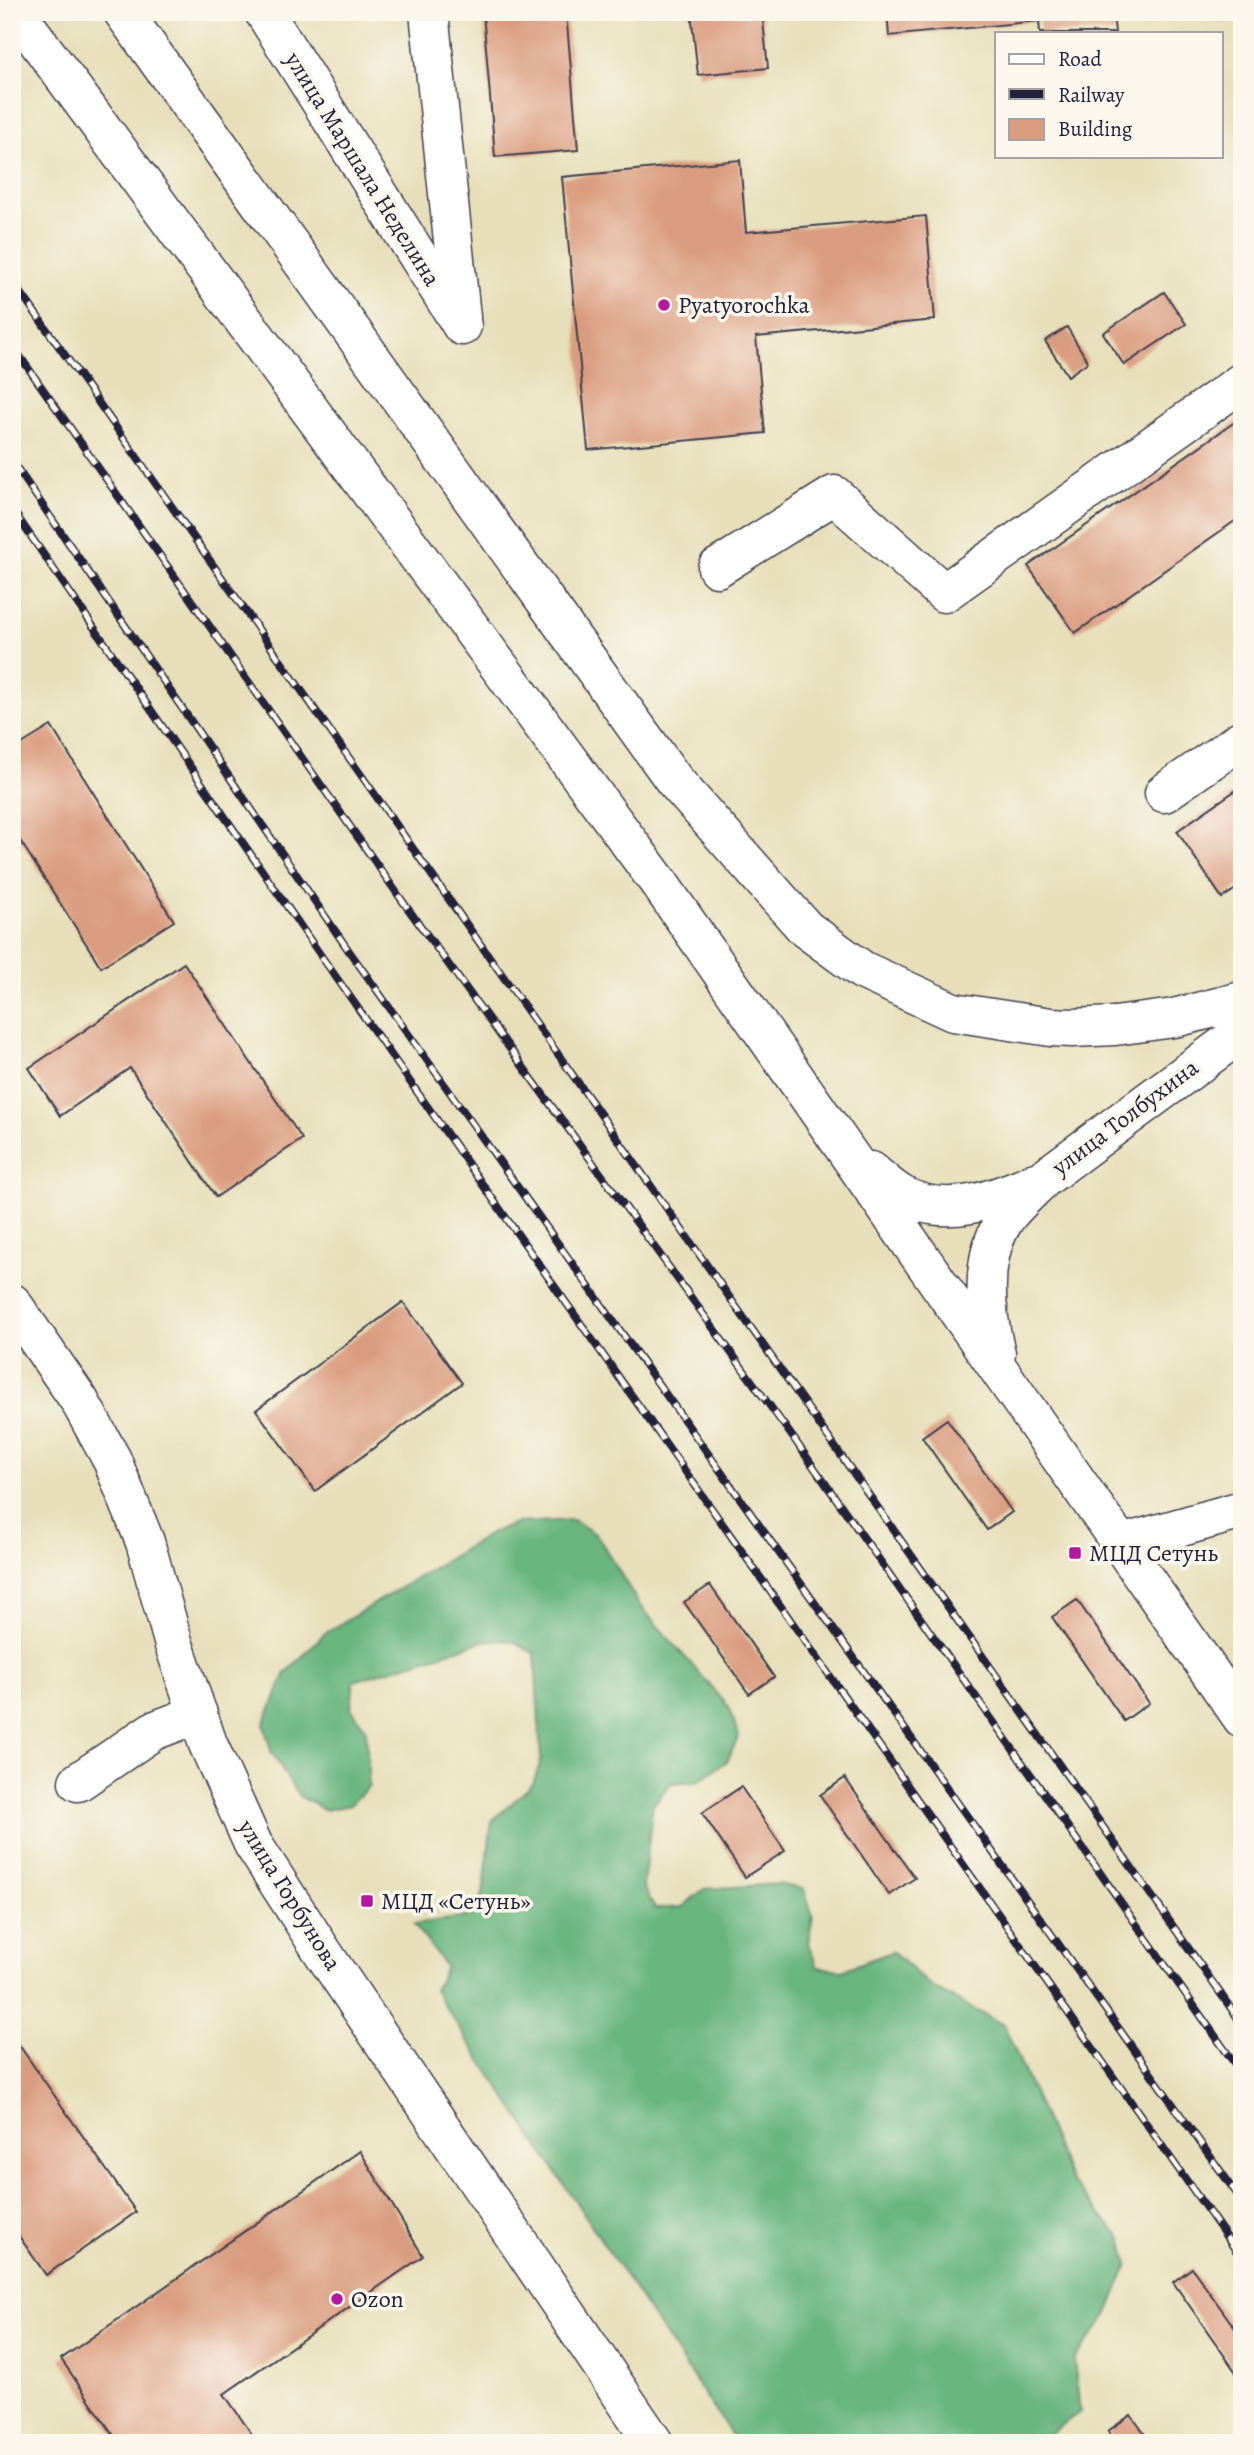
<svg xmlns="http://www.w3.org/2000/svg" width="1254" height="2455" viewBox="0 0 1254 2455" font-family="Alegreya,serif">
<rect width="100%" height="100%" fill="#fbf7ec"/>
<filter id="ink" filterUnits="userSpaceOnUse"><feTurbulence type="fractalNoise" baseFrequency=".0143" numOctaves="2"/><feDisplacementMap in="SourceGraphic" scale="14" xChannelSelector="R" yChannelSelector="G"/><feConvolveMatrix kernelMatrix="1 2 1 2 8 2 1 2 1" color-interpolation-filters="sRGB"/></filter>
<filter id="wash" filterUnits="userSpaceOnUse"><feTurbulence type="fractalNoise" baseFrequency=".00686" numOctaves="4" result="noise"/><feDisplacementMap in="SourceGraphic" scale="28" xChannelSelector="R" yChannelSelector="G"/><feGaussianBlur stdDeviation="1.57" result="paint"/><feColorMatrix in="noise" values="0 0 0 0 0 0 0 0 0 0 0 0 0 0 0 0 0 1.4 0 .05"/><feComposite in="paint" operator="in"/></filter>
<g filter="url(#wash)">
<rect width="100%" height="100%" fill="#e7dfb9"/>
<polygon fill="#68b57e" stroke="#456c5c" stroke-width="2" points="573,1520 597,1535 640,1606 729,1707 739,1736 727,1761 696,1782 671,1783 653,1805 643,1886 655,1909 682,1907 704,1889 778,1884 804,1889 813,1916 808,1943 817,1967 842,1970 892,1952 933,1988 1004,2025 1071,2181 1123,2240 1128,2265 1107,2316 1074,2360 1080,2412 1035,2443 737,2443 434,1990 446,1967 414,1924 466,1917 483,1895 492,1821 533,1784 541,1760 535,1654 513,1641 487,1640 354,1681 351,1708 366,1730 369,1786 350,1805 325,1810 299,1796 271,1751 264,1724 286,1673 324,1634 493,1532 518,1523"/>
<g id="blocks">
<g fill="#da9c7f">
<polygon points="483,12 566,12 578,150 495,157"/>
<polygon points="691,12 762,12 768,68 698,75"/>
<polygon points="887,12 1113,12 1115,33 1040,33 1039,21 889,36"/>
<polygon points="740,160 746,232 926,216 935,320 756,337 765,433 588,450 562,177"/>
<polygon points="1164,292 1186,324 1124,365 1103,333"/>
<polygon points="1067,327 1088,362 1068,376 1045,341"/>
<polygon points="1242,417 1242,516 1075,633 1028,566"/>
<polygon points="51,726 174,921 101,967 12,828 12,750"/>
<polygon points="1242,786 1242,885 1222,898 1177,831"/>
<polygon points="184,963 302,1139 216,1197 130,1068 60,1116 29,1068"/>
<polygon points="403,1302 462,1383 315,1491 256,1410"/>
<polygon points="947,1419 1012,1512 987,1530 922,1437"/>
<polygon points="710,1585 774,1677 749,1694 684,1602"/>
<polygon points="1077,1600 1149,1703 1124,1721 1052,1617"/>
<polygon points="845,1778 915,1878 889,1895 820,1795"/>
<polygon points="741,1787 785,1851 745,1877 702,1813"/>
<polygon points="12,2035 136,2212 46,2275 12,2226"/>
<polygon points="360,2151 423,2256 224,2394 258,2443 119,2443 61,2359"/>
<polygon points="1192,2268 1242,2338 1242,2381 1173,2282"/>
<polygon points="1131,2415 1151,2443 1116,2443 1108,2431"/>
</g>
</g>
</g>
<g filter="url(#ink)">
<use href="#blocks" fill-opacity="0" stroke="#403e4e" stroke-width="2"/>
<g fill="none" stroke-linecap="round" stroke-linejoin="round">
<g stroke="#403e4e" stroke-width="41">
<g id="minor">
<polyline points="16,12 662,887 1242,1718"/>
<polyline points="264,12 462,326"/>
<polyline points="429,12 461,317"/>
<polyline points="717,568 834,495 944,593 1242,382"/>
<polyline points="1164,793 1242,739"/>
<path d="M871 1171C881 1179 891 1189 902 1195 946 1219 993 1200 1035 1182"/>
<polyline points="12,1303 79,1400 112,1460 145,1542 174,1645 208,1744 253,1844 324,1954 654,2443"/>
<path d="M996 1353C985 1310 979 1259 1005 1219 1016 1204 1030 1192 1043 1179L1242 1032"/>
<polyline points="1121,1544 1242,1510"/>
<polyline points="78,1782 153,1731 198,1714"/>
</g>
</g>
<g stroke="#403e4e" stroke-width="41">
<polyline id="major" points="123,12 674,780 806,929 862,970 953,1012 1051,1027 1072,1028 1115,1026 1174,1018 1242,1001"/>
</g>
<use href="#minor" stroke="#fff" stroke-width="38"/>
<use href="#major" stroke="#fff" stroke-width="38"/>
<g stroke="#22223b" stroke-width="8">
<g id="rail">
<polyline points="12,280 1242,2024"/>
<polyline points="12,345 406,906 794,1439 1242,2074"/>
<polyline points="12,461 349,951 1242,2201"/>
<polyline points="12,509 326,963 1242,2259"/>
</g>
</g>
<use href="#rail" stroke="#fbf7ec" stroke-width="5" stroke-dasharray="16" stroke-linecap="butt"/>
</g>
</g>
<g fill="#b5179e" stroke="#fbf7ec" stroke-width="2.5">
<circle cx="664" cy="305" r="7"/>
<rect x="1068" y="1546" width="14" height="14" rx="3.5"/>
<rect x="360" y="1894" width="14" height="14" rx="3.5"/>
<circle cx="337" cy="2299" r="7"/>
</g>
<g text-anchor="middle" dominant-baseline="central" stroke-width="7" stroke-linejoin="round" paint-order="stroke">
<g font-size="24" fill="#22223b" stroke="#fbf7ec">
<text transform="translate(363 169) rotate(58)">улица Маршала Неделина</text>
<text transform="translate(1125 1117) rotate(-37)">улица Толбухина</text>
<text transform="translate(290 1895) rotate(58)">улица Горбунова</text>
</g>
<g font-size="24" fill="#22223b" stroke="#fbf7ec" text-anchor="start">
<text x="678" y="305">Pyatyorochka</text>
<text x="1089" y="1553">МЦД Сетунь</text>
<text x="381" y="1901">МЦД «Сетунь»</text>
<text x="351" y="2299">Ozon</text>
</g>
</g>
<rect width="1254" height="2455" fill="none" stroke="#fbf7ec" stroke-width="42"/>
<rect x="995" y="32" width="228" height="126" fill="#fbf7ec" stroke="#a4a2a5" stroke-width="2"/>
<rect x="1009" y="54" width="35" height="10" fill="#ffffff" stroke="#a4a2a5" stroke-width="2"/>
<text x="1058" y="66" font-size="21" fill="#22223b">Road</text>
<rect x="1009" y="89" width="35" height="10" fill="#22223b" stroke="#a4a2a5" stroke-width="2"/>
<text x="1058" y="102" font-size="21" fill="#22223b">Railway</text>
<rect x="1009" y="119" width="35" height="21" fill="#da9c7f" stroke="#a4a2a5" stroke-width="2"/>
<text x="1058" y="136" font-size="21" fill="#22223b">Building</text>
</svg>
